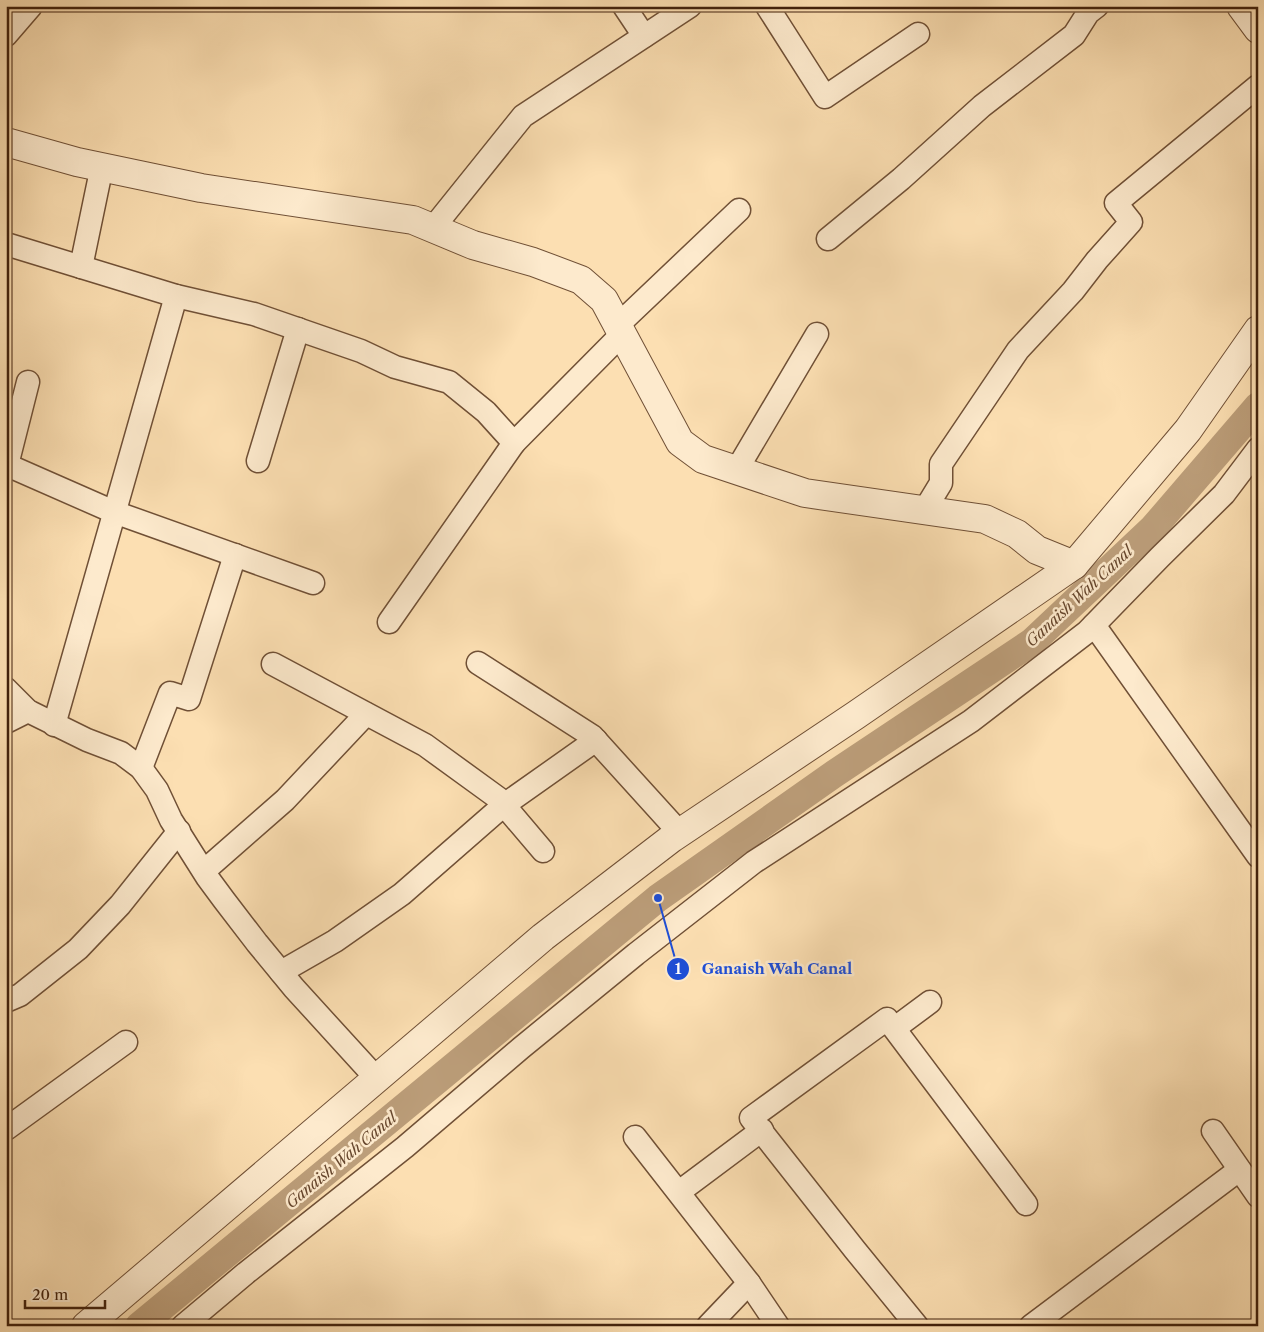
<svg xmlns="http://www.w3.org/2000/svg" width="1264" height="1332" viewBox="0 0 1264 1332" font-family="'Libre Caslon Text',serif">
<rect width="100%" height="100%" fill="#fcdfb2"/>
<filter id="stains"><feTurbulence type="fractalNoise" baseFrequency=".004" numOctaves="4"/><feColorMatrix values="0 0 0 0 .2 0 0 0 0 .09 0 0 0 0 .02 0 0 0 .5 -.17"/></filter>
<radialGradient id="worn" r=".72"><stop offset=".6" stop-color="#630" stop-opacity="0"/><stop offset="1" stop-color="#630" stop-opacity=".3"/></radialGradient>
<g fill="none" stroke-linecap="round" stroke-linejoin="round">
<polyline stroke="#bc9e7a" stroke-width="28" points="139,1326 658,898 834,774 1032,642 1153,528 1258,406"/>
<g stroke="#705036" stroke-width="25">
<g id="minor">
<polyline points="624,6 644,36"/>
<polyline points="767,6 825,97 918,34"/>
<polyline points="6,35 31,6"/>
<polyline points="433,228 523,116 690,6"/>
<polyline points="828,239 901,179 982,106 1074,35 1088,13 1097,6"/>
<polyline points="6,244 176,296 254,314 361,351 395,367 449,382 486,412 514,443"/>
<polyline points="81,267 102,166"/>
<polyline points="618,325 739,210"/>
<polyline points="258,461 298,329"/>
<polyline points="7,465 114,512 313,583"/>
<polyline points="6,469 28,382"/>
<polyline points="736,471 817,334"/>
<polyline points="924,511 941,483 941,464 1018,350 1073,291 1097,260 1131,222 1116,203 1258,86"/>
<polyline points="389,622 514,443 623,333"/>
<polyline points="1094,625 1258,856"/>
<polyline points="478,663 592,736 680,833"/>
<polyline points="273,664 425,745 498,798 543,851"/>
<polyline points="6,689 28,711 87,740 121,753 141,768 157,790 171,820 207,877 224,900 257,943 294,988 377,1079"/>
<polyline points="6,722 28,711"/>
<polyline points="54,725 176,296"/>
<polyline points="141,768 170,693 189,699 235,555"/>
<polyline points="204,871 285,800 366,714"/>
<polyline points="281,972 335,941 402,894 504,805 596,740"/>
<polyline points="6,1001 20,995 78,949 120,905 179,831"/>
<polyline points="895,1028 930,1002"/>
<polyline points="6,1129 126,1042"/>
<polyline points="1213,1131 1258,1196"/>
<polyline points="635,1137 749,1283 778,1326"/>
<polyline points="679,1192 762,1130"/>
<polyline points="183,1326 246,1273 405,1147 521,1048 636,954 754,862 971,721 1087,632 1160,557 1224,494 1258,449"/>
<polyline points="708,1326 749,1283"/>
<polyline points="917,1326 855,1250 751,1118 887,1019 1026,1204"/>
<polyline points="1031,1326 1239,1170"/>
</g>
</g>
<g stroke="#705036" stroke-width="30">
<g id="tertiary">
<polyline points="1241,6 1258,29"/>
<polyline points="6,142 77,162 201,188 413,220 473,245 533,262 581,280 604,300 680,442 703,459 805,493 985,519 1017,534 1037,550 1074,565"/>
<polyline points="86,1326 543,937 672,838 856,715 1074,565 1188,430 1258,330"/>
</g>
</g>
<use href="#minor" stroke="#fdeacd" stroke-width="22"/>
<use href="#tertiary" stroke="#fdeacd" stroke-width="28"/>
</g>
<g text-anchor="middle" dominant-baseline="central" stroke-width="5" stroke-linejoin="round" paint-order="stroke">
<g font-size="15" font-style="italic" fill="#66462d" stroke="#fdeacd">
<text transform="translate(1079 596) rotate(-43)">Ganaish Wah Canal</text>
<text transform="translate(341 1160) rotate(-40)">Ganaish Wah Canal</text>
</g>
</g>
<path fill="none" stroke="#1d4ed8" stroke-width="2" d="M658 898L678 969"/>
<g fill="#1d4ed8" stroke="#fdeacd" stroke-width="2">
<circle cx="658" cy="898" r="5"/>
<circle cx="678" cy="969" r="12"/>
</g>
<g font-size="15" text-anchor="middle" font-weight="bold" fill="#fff">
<text x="678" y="974">1</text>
</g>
<g font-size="15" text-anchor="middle" font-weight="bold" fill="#1d4ed8" stroke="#fdeacd" stroke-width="5" stroke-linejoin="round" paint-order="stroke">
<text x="777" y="974">Ganaish Wah Canal</text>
</g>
<rect width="1264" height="1332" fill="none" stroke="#fcdfb2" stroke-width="25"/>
<rect x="8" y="8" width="1249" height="1317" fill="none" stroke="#41210c" stroke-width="2.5"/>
<rect x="12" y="12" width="1239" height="1307" fill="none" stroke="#41210c"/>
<path d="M25 1300v8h80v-8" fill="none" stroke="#41210c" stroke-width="2.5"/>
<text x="32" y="1300" font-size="15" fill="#41210c" stroke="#fdeacd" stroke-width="4" paint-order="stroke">20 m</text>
<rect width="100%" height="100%" filter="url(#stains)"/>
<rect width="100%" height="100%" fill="url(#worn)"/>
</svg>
